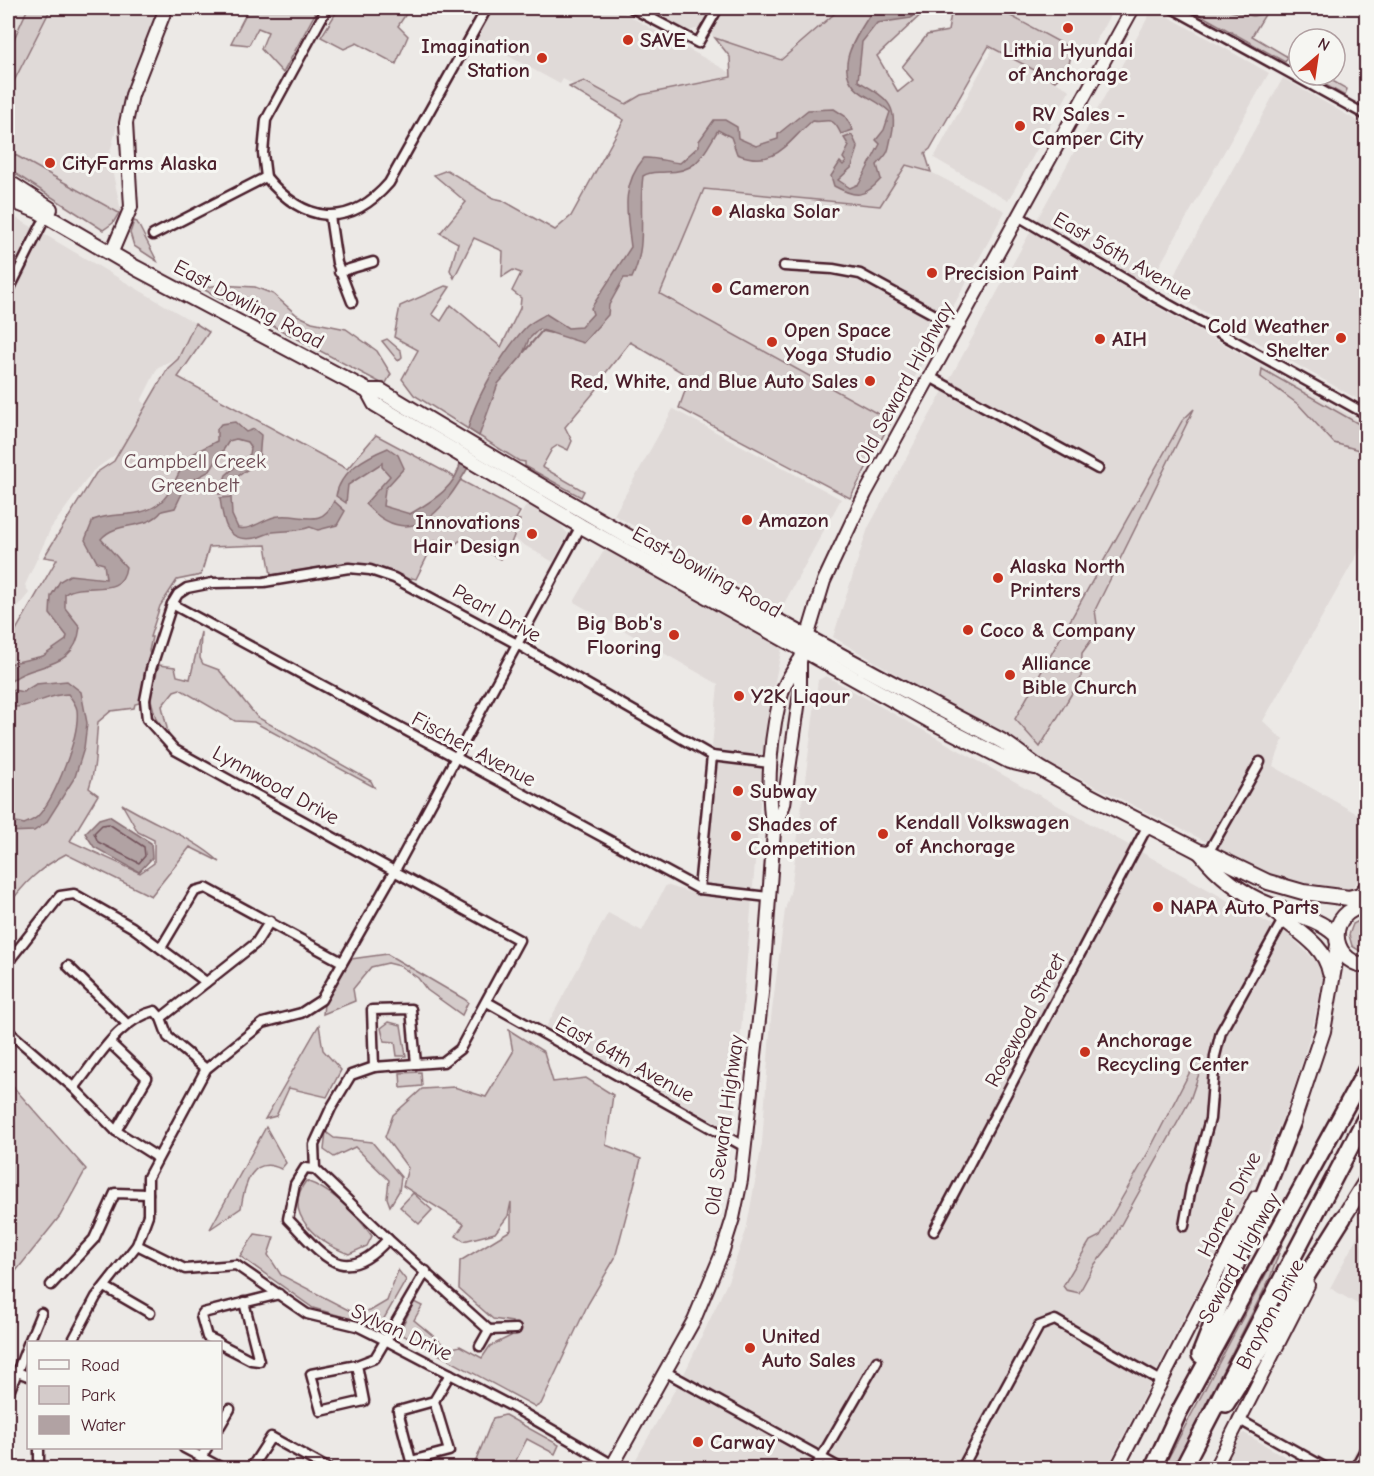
<svg xmlns="http://www.w3.org/2000/svg" width="1374" height="1476" viewBox="0 0 1374 1476" font-family="'Comic Neue',sans-serif">
<rect width="100%" height="100%" fill="#ece9e6"/>
<filter id="ink" filterUnits="userSpaceOnUse"><feTurbulence type="fractalNoise" baseFrequency=".0167" numOctaves="2"/><feDisplacementMap in="SourceGraphic" scale="12" xChannelSelector="R" yChannelSelector="G"/><feConvolveMatrix kernelMatrix="1 2 1 2 8 2 1 2 1" color-interpolation-filters="sRGB"/></filter>
<g filter="url(#ink)">
<g fill="#e0dad8">
<polygon points="8,8 160,8 131,74 109,156 122,215 8,151"/>
<polygon points="492,8 615,8 731,73 731,81 628,114 563,79 560,84 475,38"/>
<polygon points="645,8 841,8 781,60 715,38 705,27 688,31"/>
<polygon points="996,8 1114,8 1087,57"/>
<polygon points="1153,8 1269,73 1141,298 1366,424 1366,539 1263,721 1283,740 1273,766 1366,819 1366,872 1350,890 1268,876 1211,844 1038,758 833,637 868,528"/>
<polygon points="993,48 1070,90 1008,201 934,158"/>
<polygon points="1283,78 1366,126 1366,404 1166,290"/>
<polygon points="906,165 931,172 1005,211 891,421 660,294 704,188 880,206"/>
<polygon points="8,213 195,323 178,359 158,367 141,401 147,405 119,452 93,471 51,528 25,585 29,593 8,619"/>
<polygon points="673,409 841,499 781,609 614,515"/>
<polygon points="528,502 555,518 568,534 553,562 509,536"/>
<polygon points="606,547 782,648 767,718 734,1115 723,1126 545,1029 608,913 642,931 666,885 698,895 718,684 574,602"/>
<polygon points="826,676 1288,934 1315,960 1323,978 1312,1030 1289,1104 1254,1181 1107,1468 631,1468 686,1370 728,1281 746,1231 762,1143 771,1018 785,910 791,889 818,680"/>
<polygon points="1366,1220 1366,1309 1330,1288"/>
<polygon points="1366,1432 1366,1468 1346,1468"/>
<polygon points="1244,1433 1305,1468 1224,1468 1239,1437"/>
</g>
<g fill="#d4cbca" stroke="#8f757a" stroke-width="1.5">
<polygon points="28,8 51,8 8,93 8,52"/>
<polygon points="249,8 318,8 283,73 261,49 268,32 258,28 249,45 231,43"/>
<polygon points="339,8 410,8 398,26 408,36 396,64 357,43 344,49 321,37"/>
<polygon points="841,8 928,8 877,56 898,92 913,80 902,67 927,35 948,31 952,8 996,8 1072,49 1068,70 1055,81 989,46 930,149 925,153 931,172 906,165 880,206 704,189 660,294 891,421 850,498 679,408 690,377 630,342 600,380 602,383 565,427 572,441 568,450 558,445 552,449 542,467 584,491 581,497 525,466 525,462 519,461 414,395 402,379 418,350 394,337 400,306 445,286 450,287 432,314 441,321 451,305 501,347 520,308 521,298 512,291 521,273 513,270 502,277 503,251 474,238 454,278 450,270 458,243 440,233 466,202 434,175 447,170 493,198 502,200 555,230 571,216 624,120 569,87 584,81 626,104 641,95 731,77 730,57 715,38 781,60"/>
<polygon points="1188,8 1272,8 1257,11 1230,11 1253,16 1266,13 1252,36 1288,57 1285,62"/>
<polygon points="1308,75 1322,75 1347,89 1345,96"/>
<polygon points="8,151 119,213 113,223 103,230 8,169"/>
<polygon points="134,221 137,222 157,261 134,246 130,233"/>
<polygon points="219,285 255,287 273,294 297,315 312,322 346,329 377,351 391,374 386,383 381,383 201,288"/>
<path d="M195 323 209 332 178 377 347 469 376 435 520 512 516 519 520 520 510 546 500 559 466 541H459L456 544 448 541H435L416 579 412 578 410 581C352 553 329 568 271 575L266 545 209 547 201 575 177 580 160 606 150 637H152L149 651 156 675 159 665 175 667 177 676 190 679 201 632 200 658 203 664 219 670 257 717 371 781 374 787 254 722 235 721 180 689 174 691 162 706 169 737 156 719 151 700 135 704 134 708 111 711 98 722C95 745 97 766 89 788L98 795 70 841 140 873 154 863V840L138 832 122 804C154 824 193 837 220 862L190 847 151 896 66 854C41 867 24 883 8 906V644L57 559 44 557 96 473 114 461 168 368 178 359Z"/>
<polygon points="387,339 401,351 402,357 398,361 382,341"/>
<polygon points="1262,369 1366,428 1366,452 1334,443 1299,405 1261,377"/>
<polygon points="1194,409 1095,610 1098,631 1082,653 1081,678 1040,747 1015,719 1182,421"/>
<polygon points="1366,917 1366,954 1365,954 1352,946 1349,935 1353,924"/>
<polygon points="387,954 464,999 468,1002 462,1015 427,990 418,978 400,966 388,963 371,967 353,989 355,1001 323,1014 324,1004 351,959"/>
<polygon points="389,1022 401,1025 406,1056 397,1056 395,1042 384,1041 381,1028"/>
<polygon points="319,1025 323,1050 341,1070 327,1097 289,1088 276,1116 265,1119"/>
<polygon points="509,1030 544,1052 553,1082 586,1078 613,1095 606,1145 641,1159 615,1258 588,1304 541,1404 536,1407 399,1333 414,1302 422,1306 414,1320 449,1349 460,1346 482,1358 490,1346 511,1336 512,1322 493,1319 459,1289 460,1261 511,1230 511,1202 508,1216 495,1233 464,1241 456,1236 464,1224 403,1186 408,1168 385,1137 393,1115 422,1089 454,1087 486,1097 513,1052"/>
<polygon points="1195,1062 1203,1062 1190,1100 1108,1248 1095,1264 1079,1293 1066,1290 1063,1286 1090,1241 1100,1236 1149,1151"/>
<polygon points="421,1072 422,1086 401,1088 400,1073"/>
<polygon points="8,1081 86,1169 60,1216 8,1281"/>
<path d="M266 1127 286 1163 281 1169C251 1154 244 1187 241 1208L210 1229Z"/>
<polygon points="326,1132 334,1138 372,1142 401,1177 399,1191 390,1206 387,1198 389,1180 355,1147 334,1157 324,1150"/>
<path d="M306 1181C333 1190 355 1213 372 1236L367 1246 349 1254C319 1243 281 1214 306 1181Z"/>
<polygon points="413,1193 432,1210 419,1224 400,1207"/>
<polygon points="255,1234 274,1237 268,1255 281,1275 354,1313 370,1311 387,1301 398,1270 406,1280 379,1327 313,1308 240,1256"/>
<polygon points="1283,1242 1270,1278 1173,1468 1163,1468"/>
<polygon points="505,1415 559,1445 555,1454 527,1439 512,1468 473,1468 493,1418"/>
</g>
<g fill="#b1a2a3" stroke="#886e73" stroke-width="1.5">
<path d="M874 8H919L911 18 877 23 862 42 858 81C881 95 899 102 892 134 887 153 891 150 877 165L881 179C864 198 856 198 834 186L831 176 840 162 843 165 846 162 843 158 849 146 844 138 852 135 858 148 852 167 838 180 850 188 859 184 880 144 876 140 884 130 890 112C882 104 873 100 863 94 827 71 860 32 874 8Z"/>
<path d="M834 109 845 116 853 130 841 134C831 113 828 124 812 121 786 143 776 169 737 154L731 137 718 130C703 155 698 172 666 172 657 173 651 171 643 176 638 211 648 245 632 278H624L609 305 608 315 583 343 539 329 529 339 522 356 498 384 479 436 468 429C475 398 504 350 526 327 531 322 540 318 546 314L568 328 581 327 593 314 591 308 631 247C627 213 620 187 644 158 656 157 667 162 680 163L699 146V141L714 120H725L737 127 738 138 756 146 778 139V134L808 110Z"/>
<path d="M235 422 246 432 254 429 261 435 259 461 233 480 232 492 219 494 226 475 250 454 251 448 247 442 236 439 229 441 210 471 187 483 175 508 162 511C147 531 117 520 101 539L126 567C122 600 86 580 65 594V608L80 627C75 674 31 660 8 684L9 689 23 692 36 684 67 681 81 692 87 723 84 748 75 777 46 823 34 831 8 832V820L24 824C28 822 34 820 37 817 55 799 80 736 77 710 76 704 72 699 68 694 48 694 30 709 8 707V664L43 656 66 640 67 636 50 614 51 596 60 581 70 575 106 579 104 564 97 562 85 540 93 520C115 511 136 519 157 505 173 494 176 473 188 458 195 451 208 446 217 441V429L221 424Z"/>
<path d="M388 448 398 455 404 468 385 489 383 506 410 514C432 501 456 488 461 461L469 466C444 509 413 554 365 504L390 476 382 467V463L348 485 346 503 336 496C340 471 366 457 388 448Z"/>
<path d="M231 497 232 515 238 528C253 531 265 517 279 516 301 513 321 530 334 501L345 511 337 525 318 530 310 527C297 532 286 530 273 532 267 533 262 537 255 538 226 543 223 522 220 498Z"/>
<polygon points="109,816 151,843 152,858 139,872 94,847 85,833 99,819"/>
</g>
<g fill="none" stroke-linecap="round" stroke-linejoin="round">
<polygon stroke="#73535b" stroke-width="1.5" points="109,824 144,847 145,856 139,863 98,842 94,833 102,825"/>
<polyline stroke="#886e73" stroke-width="2" points="524,352 542,331 551,333"/>
<g stroke="#4a1f2b" stroke-width="13">
<g id="street">
<polyline points="632,8 698,43 718,8"/>
<polyline points="1172,8 1366,115"/>
<path d="M266 177C304 223 348 230 389 183L487 8"/>
<polyline points="266,177 263,153 266,120 327,8"/>
<polyline points="330,216 337,263 352,302"/>
<polyline points="1018,216 1155,297 1366,414"/>
<polyline points="153,235 266,177"/>
<polyline points="784,266 833,269 860,274 957,327"/>
<polyline points="339,272 373,262"/>
<polyline points="8,292 42,224"/>
<polyline points="930,377 1098,469"/>
<polyline points="172,604 699,889 768,897"/>
<polyline points="1208,853 1260,762"/>
<polyline points="699,889 712,756"/>
<polyline points="161,948 195,891 206,888 342,962"/>
<polyline points="8,962 60,896 74,894 132,927 206,982"/>
<polyline points="68,966 127,1024"/>
<polyline points="487,1002 745,1147"/>
<polyline points="8,1031 74,1088 116,1131 157,1157"/>
<polyline points="110,1043 147,1078 116,1131"/>
<polyline points="374,1067 372,1010 411,1009 416,1064"/>
<polyline points="206,1069 168,1037 161,1018 256,943 270,921"/>
<path d="M74 1088C97 1060 118 1020 155 1011L161 1018"/>
<path d="M315 1169 305 1168 295 1184 288 1219C324 1256 344 1289 388 1239"/>
<polyline points="1184,1226 1191,1187 1210,1119 1215,1056 1221,1032 1283,920"/>
<polyline points="934,1231 1148,825"/>
<polyline points="137,1245 185,1269 236,1265 307,1314 357,1326 387,1341 511,1406 613,1465"/>
<polyline points="51,1285 94,1239 115,1193 148,1194"/>
<polyline points="105,1287 150,1313"/>
<polyline points="489,1330 388,1239 315,1169 314,1145 331,1108 351,1075 374,1067 443,1062 460,1049 519,940 175,750 147,719 145,700 151,669 172,604 178,594 187,588 212,583 264,582 349,568 370,570 394,578 517,644 712,756 770,763"/>
<polyline points="489,1330 516,1329"/>
<polyline points="29,1342 41,1313"/>
<polyline points="72,1342 96,1297 137,1245 148,1215 148,1177 206,1069 263,1023 301,1013 321,1000 394,872 582,524"/>
<polyline points="218,1342 207,1337 201,1316 203,1313 279,1294"/>
<polyline points="220,1344 251,1360 259,1361 244,1302"/>
<polyline points="480,1346 489,1330"/>
<polyline points="357,1365 364,1401 321,1411 311,1374 357,1365 375,1358 426,1271"/>
<polyline points="17,1372 28,1376"/>
<polyline points="666,1372 840,1468"/>
<polyline points="8,1395 28,1344"/>
<polyline points="434,1401 449,1451 411,1461 398,1411 434,1401 450,1374"/>
<polyline points="1238,1419 1326,1468"/>
<polyline points="220,1426 230,1409"/>
<polyline points="39,1448 39,1468"/>
<polyline points="184,1448 222,1468"/>
<polyline points="201,1457 207,1448"/>
<polyline points="251,1468 271,1437 327,1468"/>
<polyline points="815,1468 877,1361"/>
<polyline points="962,1468 1039,1326 1055,1320 1161,1381"/>
<polyline points="1355,1468 1366,1448"/>
</g>
</g>
<g stroke="#4a1f2b" stroke-width="16">
<g id="secondary">
<polyline points="111,254 131,207 126,123 132,95 166,8"/>
<path d="M773 830C766 790 770 729 783 690 786 680 794 670 799 661"/>
<polyline points="611,1468 694,1320 722,1253 733,1218 741,1180 762,993 774,831 784,804 800,693 800,661 824,581 865,494 1133,8"/>
<polyline points="1117,1468 1256,1197"/>
<polyline points="1215,1468 1308,1285"/>
</g>
</g>
<g stroke="#4a1f2b" stroke-width="18">
<g id="primary">
<polyline points="8,182 50,209"/>
<path d="M8 199 38 211 136 268 368 391H381C583 513 789 631 998 739 1014 747 1026 760 1041 769 1092 799 1147 824 1200 852L1208 853 1268 882 1303 892 1349 898 1366 905"/>
<polyline points="368,391 375,404 581,526 929,720 1009,761 1035,767"/>
<path d="M1200 852C1217 874 1243 895 1270 905 1293 914 1318 918 1336 935"/>
<polyline points="1349,898 1360,895 1366,888"/>
<path d="M1366 906C1327 910 1327 960 1366 966"/>
<path d="M1270 907C1291 929 1324 941 1330 973"/>
<polyline points="1293,1121 1323,1031 1338,945"/>
<polyline points="1343,1218 1366,1181"/>
</g>
</g>
<g stroke="#4a1f2b" stroke-width="20">
<g id="highway">
<polyline points="1200,1355 1293,1121"/>
<polyline points="1226,1404 1343,1218"/>
<polyline points="1153,1468 1178,1414 1366,1070"/>
<polyline points="1183,1468 1366,1117"/>
</g>
</g>
<use href="#street" stroke="#f6f6f2" stroke-width="8"/>
<use href="#secondary" stroke="#f6f6f2" stroke-width="12"/>
<use href="#primary" stroke="#f6f6f2" stroke-width="14"/>
<use href="#highway" stroke="#f6f6f2" stroke-width="15"/>
</g>
</g>
<g fill="#c8321e" stroke="#f6f6f2" stroke-width="2">
<circle cx="1068" cy="28" r="6"/>
<circle cx="628" cy="40" r="6"/>
<circle cx="542" cy="58" r="6"/>
<circle cx="1020" cy="126" r="6"/>
<circle cx="50" cy="163" r="6"/>
<circle cx="717" cy="211" r="6"/>
<circle cx="932" cy="273" r="6"/>
<circle cx="717" cy="288" r="6"/>
<circle cx="1341" cy="338" r="6"/>
<circle cx="1100" cy="339" r="6"/>
<circle cx="772" cy="342" r="6"/>
<circle cx="870" cy="381" r="6"/>
<circle cx="747" cy="520" r="6"/>
<circle cx="532" cy="534" r="6"/>
<circle cx="998" cy="578" r="6"/>
<circle cx="968" cy="630" r="6"/>
<circle cx="674" cy="635" r="6"/>
<circle cx="1010" cy="675" r="6"/>
<circle cx="739" cy="696" r="6"/>
<circle cx="738" cy="791" r="6"/>
<circle cx="883" cy="834" r="6"/>
<circle cx="736" cy="836" r="6"/>
<circle cx="1158" cy="907" r="6"/>
<circle cx="1085" cy="1052" r="6"/>
<circle cx="750" cy="1348" r="6"/>
<circle cx="698" cy="1442" r="6"/>
</g>
<g text-anchor="middle" dominant-baseline="central" stroke-width="6" stroke-linejoin="round" paint-order="stroke">
<g font-size="21" font-weight="bold" fill="#4a1f2b" stroke="#f6f6f2" text-anchor="start">
<text x="640" y="40">SAVE</text>
<text x="530" y="46" text-anchor="end">Imagination<tspan x="530" dy="24">Station</tspan></text>
<text x="1068" y="50" text-anchor="middle">Lithia Hyundai<tspan x="1068" dy="24">of Anchorage</tspan></text>
<text x="1032" y="114">RV Sales -<tspan x="1032" dy="24">Camper City</tspan></text>
<text x="62" y="163">CityFarms Alaska</text>
<text x="729" y="211">Alaska Solar</text>
<text x="944" y="273">Precision Paint</text>
<text x="729" y="288">Cameron</text>
<text x="1329" y="326" text-anchor="end">Cold Weather<tspan x="1329" dy="24">Shelter</tspan></text>
<text x="784" y="330">Open Space<tspan x="784" dy="24">Yoga Studio</tspan></text>
<text x="1112" y="339">AIH</text>
<text x="858" y="381" text-anchor="end">Red, White, and Blue Auto Sales</text>
<text x="759" y="520">Amazon</text>
<text x="520" y="522" text-anchor="end">Innovations<tspan x="520" dy="24">Hair Design</tspan></text>
<text x="1010" y="566">Alaska North<tspan x="1010" dy="24">Printers</tspan></text>
<text x="662" y="623" text-anchor="end">Big Bob's<tspan x="662" dy="24">Flooring</tspan></text>
<text x="980" y="630">Coco &amp; Company</text>
<text x="1022" y="663">Alliance<tspan x="1022" dy="24">Bible Church</tspan></text>
<text x="751" y="696">Y2K Liqour</text>
<text x="750" y="791">Subway</text>
<text x="895" y="822">Kendall Volkswagen<tspan x="895" dy="24">of Anchorage</tspan></text>
<text x="748" y="824">Shades of<tspan x="748" dy="24">Competition</tspan></text>
<text x="1170" y="907">NAPA Auto Parts</text>
<text x="1097" y="1040">Anchorage<tspan x="1097" dy="24">Recycling Center</tspan></text>
<text x="762" y="1336">United<tspan x="762" dy="24">Auto Sales</tspan></text>
<text x="710" y="1442">Carway</text>
</g>
<g font-size="21" fill="#4a1f2b" stroke="#f6f6f2">
<text transform="translate(1123 256) rotate(30)">East 56th Avenue</text>
<text transform="translate(249 304) rotate(28)">East Dowling Road</text>
<text transform="translate(904 383) rotate(-61)">Old Seward Highway</text>
<text transform="translate(707 572) rotate(29)">East Dowling Road</text>
<text transform="translate(497 613) rotate(29)">Pearl Drive</text>
<text transform="translate(474 749) rotate(28)">Fischer Avenue</text>
<text transform="translate(276 785) rotate(29)">Lynnwood Drive</text>
<text transform="translate(1025 1020) rotate(-62)">Rosewood Street</text>
<text transform="translate(625 1059) rotate(29)">East 64th Avenue</text>
<text transform="translate(724 1125) rotate(-82)">Old Seward Highway</text>
<text transform="translate(1229 1204) rotate(-63)">Homer Drive</text>
<text transform="translate(1239 1258) rotate(-61)">Seward Highway</text>
<text transform="translate(1270 1314) rotate(-62)">Brayton Drive</text>
<text transform="translate(402 1332) rotate(25)">Sylvan Drive</text>
</g>
<g font-size="21" fill="#6c4a53" stroke="#f6f6f2">
<text x="195" y="461">Campbell Creek<tspan x="195" dy="24">Greenbelt</tspan></text>
</g>
</g>
<rect width="1374" height="1476" fill="none" stroke="#f6f6f2" stroke-width="30"/>
<rect x="15" y="15" width="1344" height="1446" fill="none" stroke="#4a1f2b" stroke-width="2" filter="url(#ink)"/>
<rect x="27" y="1341" width="195" height="108" fill="#f6f6f2" stroke="#b1a0a2" stroke-width="1.5"/>
<rect x="39" y="1360" width="30" height="9" fill="#f6f6f2" stroke="#b1a0a2" stroke-width="1.5"/>
<text x="81" y="1371" font-size="18" fill="#4a1f2b">Road</text>
<rect x="39" y="1386" width="30" height="18" fill="#d4cbca" stroke="#b1a0a2" stroke-width="1.5"/>
<text x="81" y="1401" font-size="18" fill="#4a1f2b">Park</text>
<rect x="39" y="1416" width="30" height="18" fill="#b1a2a3" stroke="#b1a0a2" stroke-width="1.5"/>
<text x="81" y="1431" font-size="18" fill="#4a1f2b">Water</text>
<g transform="translate(1317 57) rotate(29)"><circle r="28" fill="#f6f6f2" stroke="#b1a0a2" stroke-width="1.5"/>
<path d="M0-4.5L10 22L0 15L-10 22Z" fill="#c8321e"/>
<text y="-9" font-size="16" font-weight="bold" text-anchor="middle" fill="#4a1f2b">N</text>
</g>
</svg>
